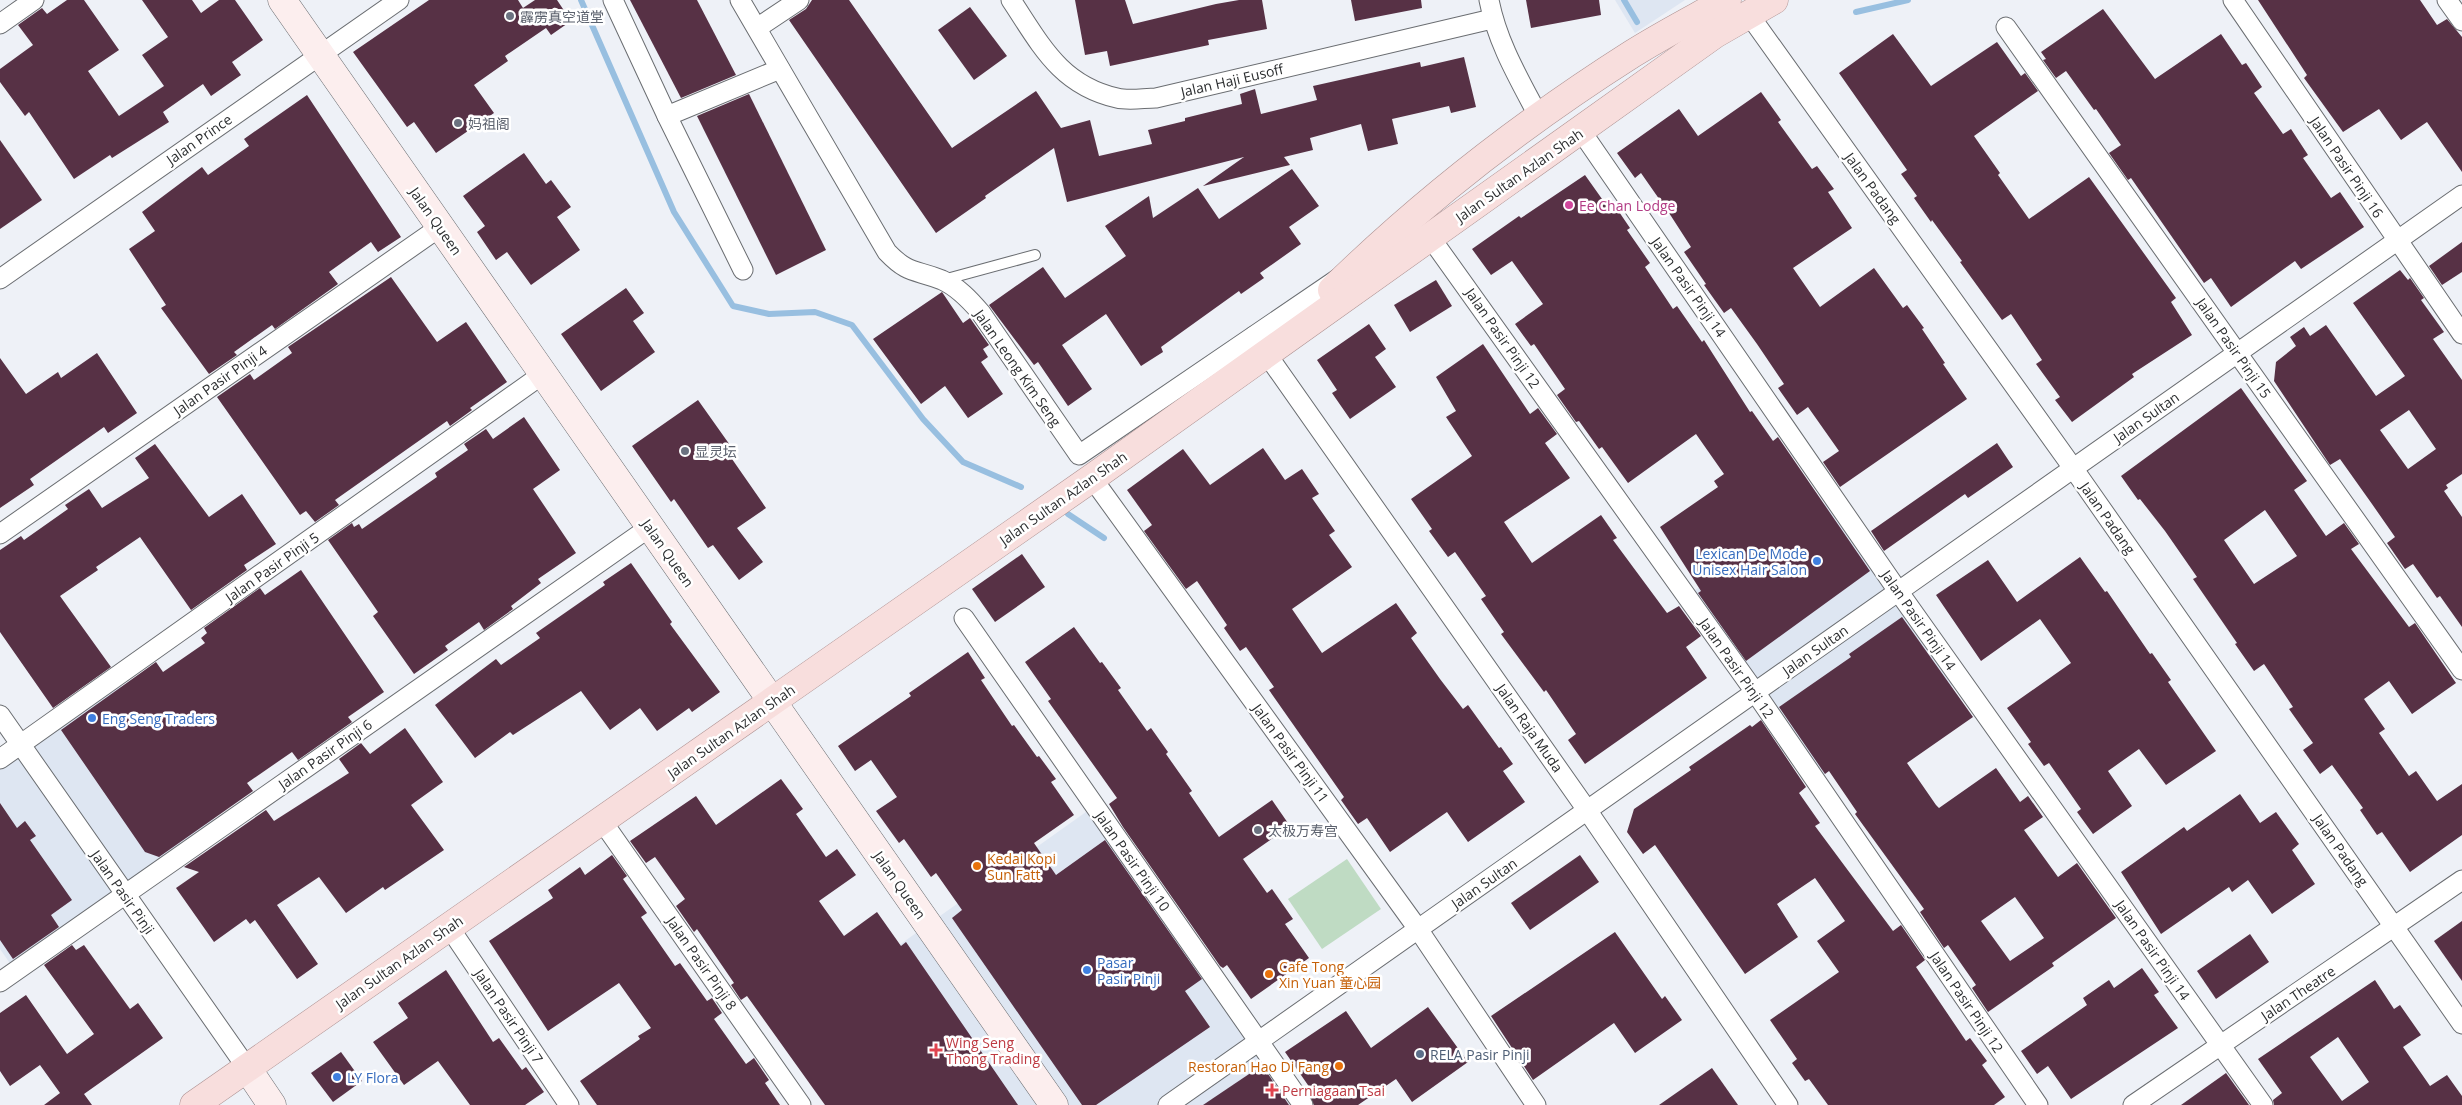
<svg xmlns="http://www.w3.org/2000/svg" width="2462" height="1105" viewBox="0 0 2462 1105" font-family="'Open Sans','Noto Sans SC',sans-serif">
<rect width="100%" height="100%" fill="#eef1f7"/>
<g fill="#dee6f2">
<polygon points="1615,0 1685,0 1635,33"/>
<polygon points="1835,497 1960,680 1812,783 1686,596"/>
<polygon points="117,680 219,826 14,969 0,949 0,761"/>
<polygon points="1093,807 1304,1105 919,1105 836,990"/>
</g>
<polygon fill="#bfdbc3" points="1347,859 1381,909 1322,949 1288,899"/>
<g fill="none" stroke-linecap="round" stroke-linejoin="round">
<g stroke="#98bfe0" stroke-width="6">
<polyline points="581,0 674,212 733,306 769,314 815,312 852,325 923,419 963,462 1021,487"/>
<polyline points="1624,0 1637,22"/>
<polyline points="1856,12 1908,0"/>
<polyline points="1068,514 1104,538"/>
</g>
</g>
<g fill="#573145" fill-rule="evenodd">
<polygon points="67,0 84,0 119,50 88,71 119,116 164,86 142,55 168,37 142,0 192,0 201,13 219,0 235,0 263,40 232,62 241,75 211,96 203,84 163,112 169,122 112,158 110,155 74,179 29,112 25,116 0,82 0,69 33,45 18,25 42,8 47,14"/>
<polygon points="429,0 518,0 523,8 535,0 557,0 571,21 551,35 546,28 505,56 508,61 474,85 494,113 436,153 414,122 407,127 353,52"/>
<polygon points="630,0 697,0 736,75 681,98"/>
<polygon points="812,0 849,0 952,148 1036,91 1061,128 1090,120 1099,156 1152,144 1148,130 1185,121 1185,118 1242,104 1240,94 1255,89 1261,114 1317,100 1313,86 1420,62 1421,67 1464,57 1476,107 1451,113 1449,106 1392,119 1398,144 1368,151 1361,124 1310,138 1313,150 1284,157 1290,165 1203,186 1244,157 1067,202 1054,148 985,196 986,198 936,233 789,20 806,9"/>
<polygon points="1075,0 1125,0 1133,24 1216,4 1239,0 1262,0 1267,29 1208,40 1209,45 1110,66 1107,51 1085,55"/>
<polygon points="1351,0 1421,0 1422,8 1355,21"/>
<polygon points="1526,0 1599,0 1601,15 1531,28"/>
<polygon points="2258,0 2420,0 2437,25 2447,19 2462,37 2462,172 2427,122 2401,140 2379,109 2343,132 2304,78 2307,75"/>
<polygon points="970,7 1007,56 974,80 938,30"/>
<polygon points="2103,9 2155,79 2221,34 2242,65 2246,63 2262,87 2254,93 2283,134 2291,129 2308,155 2303,158 2331,198 2340,192 2364,227 2301,269 2295,261 2231,307 2211,278 2204,283 2131,178 2128,180 2109,153 2121,145 2096,109 2094,110 2066,71 2056,78 2043,60 2046,59 2041,52"/>
<polygon points="1893,34 1931,86 1997,42 2021,76 2025,73 2038,91 1974,136 2000,173 1998,175 2029,219 2089,177 2176,298 2171,302 2192,335 2132,374 2134,377 2072,422 2055,400 2060,397 2036,364 2042,360 2011,314 2002,320 1960,262 1962,261 1932,220 1931,222 1914,198 1917,196 1901,174 1907,170 1839,73"/>
<polygon points="1761,92 1781,120 1778,122 1812,169 1817,166 1834,189 1828,192 1852,228 1793,268 1820,307 1874,268 1903,308 1907,305 1924,328 1922,329 1945,363 1943,364 1967,399 1840,487 1823,462 1839,451 1808,407 1797,415 1778,388 1784,384 1757,344 1731,308 1724,313 1704,285 1706,284 1684,252 1691,247 1671,216 1641,173 1635,178 1617,153 1679,109 1698,136"/>
<polygon points="749,94 826,250 776,275 697,116"/>
<polygon points="307,95 401,237 378,252 371,242 329,272 338,284 275,329 272,325 234,352 237,355 209,374 161,308 166,305 129,249 155,231 142,212 202,167 208,175 249,146 244,139"/>
<polygon points="0,140 42,200 0,229"/>
<polygon points="524,153 546,184 551,180 571,207 557,217 580,250 531,285 507,252 496,260 477,232 485,226 463,196"/>
<polygon points="1292,169 1319,206 1289,227 1301,244 1260,273 1264,278 1241,294 1239,291 1193,324 1161,347 1163,352 1141,366 1106,314 1062,345 1092,389 1068,406 1038,362 1034,365 989,305 1043,267 1065,298 1126,256 1105,226 1149,196 1153,218 1198,188 1219,219"/>
<polygon points="1585,175 1607,206 1613,203 1630,228 1627,230 1650,263 1645,267 1673,309 1677,306 1702,342 1704,340 1750,412 1752,411 1773,441 1778,437 1870,571 1746,661 1698,593 1701,591 1660,527 1718,487 1714,481 1724,474 1696,434 1628,483 1602,447 1599,449 1579,421 1576,422 1557,395 1565,389 1534,344 1531,346 1515,324 1543,304 1512,261 1491,275 1472,249 1519,216 1521,218"/>
<polygon points="2462,242 2462,272 2442,285 2429,266"/>
<path d="M2400 270 2408 280 2410 278 2424 298 2421 300 2444 332 2433 339 2462 380V474L2446 485 2448 488 2444 491 2462 517V627L2440 596 2437 598 2413 564 2405 569 2387 543 2395 537 2372 504 2340 459 2330 465 2274 381 2276 362 2296 346 2290 337 2304 327 2310 336 2326 325 2376 396 2405 376 2353 303ZM2409 410 2436 449 2408 469 2380 430Z"/>
<polygon points="391,277 437,342 466,322 507,382 470,408 472,410 450,426 447,421 335,500 339,505 315,522 306,511 300,515 217,397 250,374 254,380 292,353 288,347"/>
<polygon points="1436,280 1452,306 1410,332 1394,305"/>
<polygon points="626,288 644,313 633,321 655,352 601,391 561,334"/>
<polygon points="942,292 963,323 970,318 989,345 983,349 988,357 981,362 1003,394 968,418 945,386 921,404 873,339"/>
<polygon points="1369,324 1386,349 1375,357 1396,387 1350,419 1332,393 1337,390 1317,360"/>
<polygon points="1483,344 1530,414 1538,408 1557,434 1545,443 1570,478 1504,522 1532,563 1601,515 1617,538 1613,540 1667,613 1679,606 1701,636 1686,647 1707,678 1585,764 1568,740 1576,734 1546,690 1544,692 1501,634 1504,632 1481,599 1486,596 1455,552 1448,557 1429,531 1432,529 1411,499 1472,456 1446,417 1456,411 1436,377"/>
<polygon points="97,353 137,413 108,433 104,427 30,479 34,485 0,508 0,358 26,394 58,372 61,378"/>
<path d="M2241 388 2307 481 2294 490 2326 536 2344 523 2359 544 2351 549 2409 627 2415 623 2456 683 2412 714 2389 681 2364 699 2385 729 2379 733 2409 776 2416 771 2437 801 2462 784V835L2410 872 2382 832 2377 835 2360 810 2363 808 2332 765 2320 774 2303 750 2313 743 2289 709 2293 707 2264 664 2254 671 2235 644 2237 643 2193 579 2197 577 2165 531 2140 499 2138 500 2121 476ZM2265 510 2297 556 2254 584 2224 540Z"/>
<polygon points="698,400 737,455 732,459 766,508 737,528 763,562 739,580 713,545 708,548 674,499 671,502 632,446"/>
<polygon points="524,417 560,470 533,489 576,553 538,579 541,583 511,606 513,609 484,630 479,622 445,646 448,650 414,674 373,616 378,612 328,540 352,523 354,527 359,524 362,529 437,477 435,473 468,450 464,444 486,429 493,439"/>
<polygon points="1997,443 2013,467 1968,498 1965,494 1884,551 1871,531"/>
<polygon points="155,444 209,517 242,494 276,544 244,565 247,570 191,610 140,537 96,567 98,570 60,596 111,667 53,708 0,632 0,550 21,536 24,540 68,509 65,505 89,489 102,508 149,478 135,458"/>
<polygon points="1263,448 1285,480 1302,469 1319,494 1312,498 1335,531 1329,535 1352,567 1292,609 1322,653 1396,603 1417,633 1411,638 1440,679 1463,709 1468,705 1499,748 1501,747 1513,764 1503,771 1525,802 1468,842 1447,812 1390,852 1367,818 1358,824 1341,800 1344,797 1269,690 1274,687 1246,647 1240,651 1224,628 1227,625 1197,581 1186,589 1144,531 1152,525 1127,490 1183,449 1210,485"/>
<polygon points="1022,554 1045,587 995,622 972,589"/>
<polygon points="2080,557 2105,592 2107,591 2150,654 2152,653 2171,680 2168,682 2216,751 2166,785 2139,749 2108,771 2132,806 2093,834 2077,812 2081,809 2049,763 2044,766 2028,744 2031,742 2007,708 2071,663 2040,619 1981,661 1936,595 1988,560 2017,602"/>
<polygon points="631,563 672,622 670,624 720,692 692,712 689,708 657,731 640,708 610,730 581,691 513,735 510,732 475,758 435,705 496,659 501,665 540,638 536,633 605,585 603,582"/>
<polygon points="301,570 384,692 348,717 352,722 298,760 292,752 247,783 253,791 159,857 145,852 61,730 156,662 163,672 205,643 201,638 207,633 204,628 260,588 265,595"/>
<path d="M1902 617 1973 717 1907 763 1936 805 1939 808 1996 768 2020 802 2028 796 2043 817 2024 830 2058 877 2077 863 2116 918 2052 963 2054 966 1988 1012 1972 988 1976 985 1948 945 1944 948 1920 912 1924 909 1855 814 1857 812 1829 771 1825 774 1779 707 1851 657 1849 654ZM2015 897 2044 938 2010 961 1981 921Z"/>
<polygon points="1074,627 1100,663 1102,662 1121,688 1118,690 1147,731 1151,728 1168,752 1166,754 1192,791 1189,793 1219,837 1272,800 1290,826 1243,859 1267,893 1272,889 1293,919 1285,924 1309,958 1251,999 1227,965 1223,968 1220,966 1123,827 1109,804 1117,798 1048,701 1051,699 1025,662"/>
<polygon points="968,652 985,678 981,680 1012,726 1014,725 1037,757 1039,756 1056,779 1051,782 1074,815 1034,843 1056,875 1105,840 1202,979 1185,991 1210,1027 1096,1105 1082,1105 952,918 962,910 936,873 931,877 904,839 899,843 876,811 897,797 871,760 855,771 838,746 911,696 909,693"/>
<polygon points="1761,720 1806,787 1799,793 1820,823 1815,826 1893,931 1901,925 1925,960 1916,967 1966,1041 1970,1038 1987,1061 1982,1065 2005,1097 1994,1105 1828,1105 1809,1079 1805,1081 1792,1063 1797,1059 1770,1020 1839,972 1817,941 1845,921 1815,878 1777,904 1798,937 1745,974 1655,845 1643,854 1627,832 1634,809 1691,770 1689,767 1750,725 1752,727"/>
<polygon points="405,728 443,782 411,805 444,850 385,890 383,887 346,913 319,877 277,905 318,964 297,979 255,920 250,924 246,919 214,942 176,888 199,872 184,867 266,810 274,821 349,773 339,759 361,743 370,754"/>
<polygon points="781,779 803,809 796,814 826,857 837,849 856,875 819,901 844,936 877,912 901,946 906,942 1018,1105 825,1105 747,996 741,1000 731,985 734,983 697,929 694,932 676,906 685,899 655,857 646,863 630,841 696,796 716,825"/>
<polygon points="2240,794 2260,823 2276,812 2299,844 2292,850 2315,884 2272,914 2248,880 2232,892 2229,887 2161,934 2121,872 2184,827 2187,831"/>
<polygon points="0,803 17,828 25,821 36,836 30,840 72,900 51,915 59,927 13,959 0,940"/>
<polygon points="612,855 627,876 623,879 647,913 641,917 675,966 680,963 707,1001 712,998 722,1013 714,1019 746,1064 754,1058 769,1080 765,1083 780,1105 597,1105 580,1081 640,1039 638,1036 651,1028 619,983 548,1031 489,941 553,898 548,890 580,867 585,875"/>
<polygon points="1580,855 1599,882 1530,930 1511,903"/>
<polygon points="2462,921 2462,981 2434,941"/>
<polygon points="1615,932 1662,999 1665,996 1682,1020 1635,1053 1614,1023 1533,1080 1491,1016"/>
<polygon points="2250,934 2269,962 2216,999 2197,971"/>
<polygon points="72,945 76,950 84,945 130,1009 138,1003 163,1038 84,1094 92,1105 44,1105 60,1093 40,1065 10,1086 0,1071 0,1013 26,995 67,1054 94,1034 44,965"/>
<polygon points="2142,968 2159,992 2154,995 2178,1028 2071,1099 2048,1066 2037,1074 2021,1051 2087,1005 2083,998 2109,980 2114,988"/>
<polygon points="446,970 493,1042 499,1038 522,1070 526,1067 544,1092 525,1105 470,1105 438,1061 404,1085 373,1042 408,1018 398,1003"/>
<path d="M2375 980 2394 1009 2400 1005 2421 1035 2403 1047 2430 1086 2447 1075 2462 1096V1105H2274L2273 1100 2282 1093 2258 1059ZM2338 1037 2369 1082 2342 1101 2310 1057Z"/>
<polygon points="1428,1007 1468,1062 1412,1102 1396,1079 1358,1105 1314,1105 1303,1086 1310,1088 1285,1052 1346,1011 1371,1048"/>
<polygon points="341,1052 362,1081 333,1102 311,1073"/>
<polygon points="1258,1068 1266,1071 1289,1105 1203,1105"/>
<polygon points="1712,1068 1738,1105 1659,1105"/>
<polygon points="2226,1073 2249,1105 2181,1105"/>
</g>
<g fill="none" stroke-linecap="round" stroke-linejoin="round">
<g stroke="#6a6d71" stroke-width="12">
<polyline id="service" points="943,280 1035,255"/>
</g>
<g stroke="#6a6d71" stroke-width="21">
<g id="minor">
<polyline points="613,0 667,116 780,69"/>
<path d="M740 0 887 252C909 275 915 269 942 280 958 287 970 300 981 313L1079 455 1339 278"/>
<path d="M1011 0C1041 45 1060 85 1117 98 1129 101 1144 98 1156 98L1492 19"/>
<path d="M1489 0C1497 42 1519 79 1539 117"/>
<polyline points="2233,0 2462,334"/>
<polyline points="2447,0 2462,21"/>
<polyline points="1750,16 2073,468 2462,1024"/>
<polyline points="0,24 34,0"/>
<polyline points="2006,27 2462,670"/>
<polyline points="757,28 799,0"/>
<polyline points="667,116 743,270"/>
<polyline points="1581,131 1898,591 2263,1105"/>
<polyline points="1430,237 1755,692 2038,1105"/>
<polyline points="0,279 399,0"/>
<polyline points="1254,336 1587,810 1788,1105"/>
<polyline points="1092,478 1418,929 1536,1105"/>
<polyline points="0,534 440,227"/>
<polyline points="964,618 1303,1105"/>
<polyline points="0,715 247,1068"/>
<polyline points="0,759 543,374"/>
<polyline points="602,821 801,1105"/>
<polyline points="449,927 569,1105"/>
<polyline points="0,982 650,527"/>
<polyline points="1168,1105 2462,195"/>
<polyline points="2133,1105 2462,880"/>
</g>
</g>
<g stroke="#6a6d71" stroke-width="29">
<g id="secondary">
<polyline points="282,0 1054,1105"/>
<polyline points="247,1068 272,1105"/>
</g>
</g>
<g stroke="#ae9292" stroke-width="29">
<g id="primary">
<path d="M1332 290C1422 202 1525 122 1632 54 1662 35 1695 18 1727 0"/>
<polyline points="194,1105 1092,478 1715,34 1774,0"/>
</g>
</g>
<use href="#service" stroke="#fff" stroke-width="10"/>
<use href="#minor" stroke="#fff" stroke-width="19"/>
<use href="#secondary" stroke="#fceeee" stroke-width="28"/>
<use href="#primary" stroke="#f8dedd" stroke-width="28"/>
</g>
<g fill="#6b7280" stroke="#fff" stroke-width="2">
<circle cx="510" cy="16" r="5"/>
<circle cx="458" cy="123" r="5"/>
<circle cx="685" cy="451" r="5"/>
<circle cx="1258" cy="830" r="5"/>
</g>
<circle fill="#d1479c" stroke="#fff" stroke-width="2" cx="1569" cy="205" r="5"/>
<g fill="#3f7fe0" stroke="#fff" stroke-width="2">
<circle cx="1817" cy="561" r="5"/>
<circle cx="92" cy="718" r="5"/>
<circle cx="1087" cy="970" r="5"/>
<circle cx="337" cy="1077" r="5"/>
</g>
<g fill="#e8710a" stroke="#fff" stroke-width="2">
<circle cx="977" cy="866" r="5"/>
<circle cx="1269" cy="974" r="5"/>
<circle cx="1339" cy="1066" r="5"/>
</g>
<g fill="#e0444e" stroke="#fff" stroke-width="2">
<path d="M933.5 1042.5h5v5h5v5h-5v5h-5v-5h-5v-5h5z"/>
<path d="M1269.5 1082.5h5v5h5v5h-5v5h-5v-5h-5v-5h5z"/>
</g>
<circle fill="#5c6f8a" stroke="#fff" stroke-width="2" cx="1420" cy="1054" r="5"/>
<g text-anchor="middle" dominant-baseline="central" stroke-width="5" stroke-linejoin="round" paint-order="stroke">
<g font-size="14" fill="#5b616d" stroke="#fff" text-anchor="start">
<text x="520" y="16">霹雳真空道堂</text>
<text x="468" y="123">妈祖阁</text>
<text x="695" y="451">显灵坛</text>
<text x="1268" y="830">太极万寿宫</text>
</g>
<g font-size="14" fill="#2c2e30" stroke="#fff">
<text transform="translate(1232 80) rotate(-13)">Jalan Haji Eusoff</text>
<text transform="translate(199 139) rotate(-35)">Jalan Prince</text>
<text transform="translate(2347 167) rotate(56)">Jalan Pasir Pinji 16</text>
<text transform="translate(1519 175) rotate(-35)">Jalan Sultan Azlan Shah</text>
<text transform="translate(1873 188) rotate(54)">Jalan Padang</text>
<text transform="translate(436 221) rotate(55)">Jalan Queen</text>
<text transform="translate(1689 287) rotate(55)">Jalan Pasir Pinji 14</text>
<text transform="translate(1503 338) rotate(55)">Jalan Pasir Pinji 12</text>
<text transform="translate(2234 348) rotate(55)">Jalan Pasir Pinji 15</text>
<text transform="translate(1018 368) rotate(55)">Jalan Leong Kim Seng</text>
<text transform="translate(220 380) rotate(-35)">Jalan Pasir Pinji 4</text>
<text transform="translate(2146 417) rotate(-35)">Jalan Sultan</text>
<text transform="translate(1063 498) rotate(-35)">Jalan Sultan Azlan Shah</text>
<text transform="translate(2108 518) rotate(55)">Jalan Padang</text>
<text transform="translate(668 553) rotate(55)">Jalan Queen</text>
<text transform="translate(272 567) rotate(-35)">Jalan Pasir Pinji 5</text>
<text transform="translate(1919 620) rotate(55)">Jalan Pasir Pinji 14</text>
<text transform="translate(1815 650) rotate(-35)">Jalan Sultan</text>
<text transform="translate(1737 668) rotate(55)">Jalan Pasir Pinji 12</text>
<text transform="translate(1530 728) rotate(55)">Jalan Raja Muda</text>
<text transform="translate(731 731) rotate(-35)">Jalan Sultan Azlan Shah</text>
<text transform="translate(1291 753) rotate(54)">Jalan Pasir Pinji 11</text>
<text transform="translate(325 754) rotate(-35)">Jalan Pasir Pinji 6</text>
<text transform="translate(2341 850) rotate(55)">Jalan Padang</text>
<text transform="translate(1133 861) rotate(55)">Jalan Pasir Pinji 10</text>
<text transform="translate(1484 883) rotate(-35)">Jalan Sultan</text>
<text transform="translate(900 885) rotate(55)">Jalan Queen</text>
<text transform="translate(123 892) rotate(55)">Jalan Pasir Pinji</text>
<text transform="translate(2153 950) rotate(55)">Jalan Pasir Pinji 14</text>
<text transform="translate(399 962) rotate(-35)">Jalan Sultan Azlan Shah</text>
<text transform="translate(702 963) rotate(55)">Jalan Pasir Pinji 8</text>
<text transform="translate(2298 993) rotate(-34)">Jalan Theatre</text>
<text transform="translate(1967 1002) rotate(56)">Jalan Pasir Pinji 12</text>
<text transform="translate(509 1016) rotate(56)">Jalan Pasir Pinji 7</text>
</g>
<g font-size="14" fill="#b23c85" stroke="#fff" text-anchor="start">
<text x="1579" y="205">Ee Chan Lodge</text>
</g>
<g font-size="14" fill="#366cbe" stroke="#fff" text-anchor="start">
<text x="1807" y="553" text-anchor="end">Lexican De Mode<tspan x="1807" dy="16">Unisex Hair Salon</tspan></text>
<text x="102" y="718">Eng Seng Traders</text>
<text x="1097" y="962">Pasar<tspan x="1097" dy="16">Pasir Pinji</tspan></text>
<text x="347" y="1077">LY Flora</text>
</g>
<g font-size="14" fill="#c56008" stroke="#fff" text-anchor="start">
<text x="987" y="858">Kedai Kopi<tspan x="987" dy="16">Sun Fatt</tspan></text>
<text x="1279" y="966">Cafe Tong<tspan x="1279" dy="16">Xin Yuan 童心园</tspan></text>
<text x="1329" y="1066" text-anchor="end">Restoran Hao Di Fang</text>
</g>
<g font-size="14" fill="#be3a42" stroke="#fff" text-anchor="start">
<text x="946" y="1042">Wing Seng<tspan x="946" dy="16">Thong Trading</tspan></text>
<text x="1282" y="1090">Perniagaan Tsai</text>
</g>
<g font-size="14" fill="#4e5e75" stroke="#fff" text-anchor="start">
<text x="1430" y="1054">RELA Pasir Pinji</text>
</g>
</g>
</svg>
